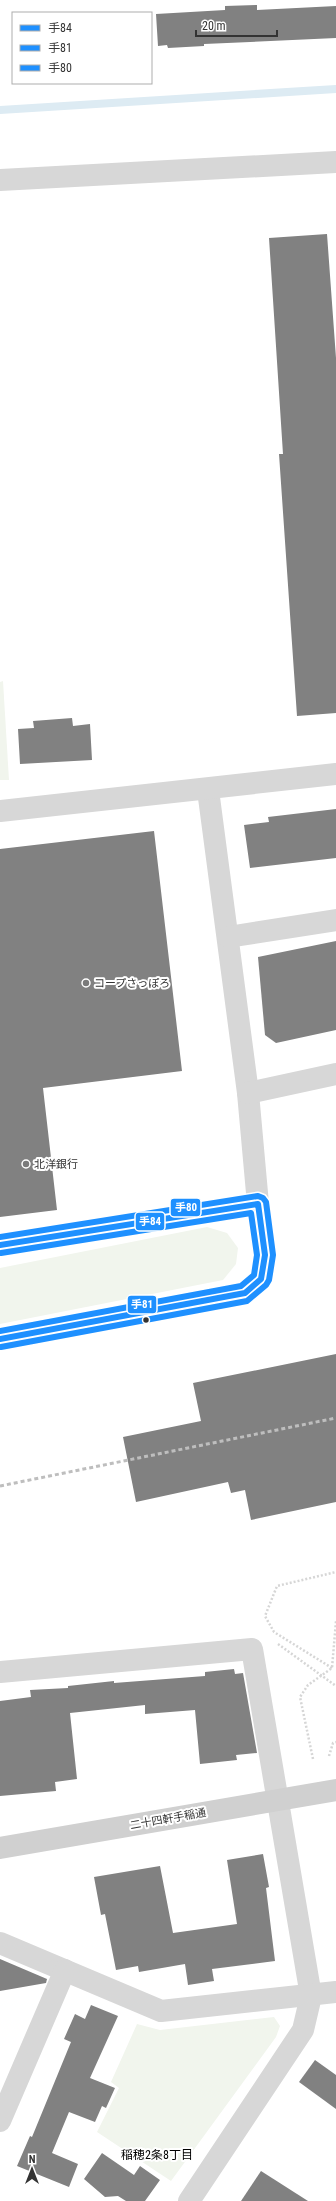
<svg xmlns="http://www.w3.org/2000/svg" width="336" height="2201" viewBox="0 0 336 2201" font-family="'Roboto Condensed','Noto Sans JP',sans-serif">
<rect width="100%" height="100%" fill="#fff"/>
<g fill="#f1f5ed">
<polygon points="3,681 9,780 0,780 0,682"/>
<polygon points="207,1227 227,1233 238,1248 236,1264 223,1280 0,1324 0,1268"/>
<polygon points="274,2017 280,2026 276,2037 171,2181 97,2132 119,2088 111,2082 137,2024 160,2030"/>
</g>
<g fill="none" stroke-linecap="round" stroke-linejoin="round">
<polyline stroke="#ddebf3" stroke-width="8" points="0,110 336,89"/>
</g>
<g fill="#818181">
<polygon points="257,5 257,10 336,6 336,38 204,44 204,46 168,48 167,45 158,46 156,14 225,10 225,6"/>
<polygon points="327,234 336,358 336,713 297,716 279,454 283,454 269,238"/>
<polygon points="72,718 73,726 90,724 92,760 20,764 18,729 34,728 33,721"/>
<polygon points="336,809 336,858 250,868 244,825 269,822 268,817"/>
<polygon points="154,831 182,1071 43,1088 57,1210 0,1217 0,849"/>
<polygon points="336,941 336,1030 276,1043 265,1035 258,957"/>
<polygon points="336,1354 336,1502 251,1520 245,1490 231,1493 228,1482 136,1502 123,1437 201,1421 193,1383"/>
<polygon points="234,1669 235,1674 243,1673 257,1753 236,1755 237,1760 200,1764 195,1710 145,1714 145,1705 70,1713 77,1779 55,1782 56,1791 0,1796 0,1701 31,1697 30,1690 68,1688 68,1686 114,1681 114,1683 205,1676 205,1672"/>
<polygon points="263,1854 269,1887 266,1888 275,1961 212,1969 214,1981 188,1985 185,1964 139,1972 138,1966 116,1970 105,1914 101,1915 94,1877 160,1866 173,1933 237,1924 227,1860"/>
<polygon points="0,1959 47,1979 46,1983 0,1991"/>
<polygon points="91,2005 118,2016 90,2078 115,2088 106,2108 102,2106 95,2122 69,2112 52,2153 78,2164 69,2187 17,2166 30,2136 32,2137 71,2042 64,2039 75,2014 85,2019"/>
<polygon points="315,2060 336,2075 336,2109 299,2082"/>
<polygon points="102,2153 134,2175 140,2166 160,2180 145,2201 126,2201 118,2196 105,2197 84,2179"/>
<polygon points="261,2171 308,2201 241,2201"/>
</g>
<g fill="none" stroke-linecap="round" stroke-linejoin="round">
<g stroke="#d6d6d6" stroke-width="2.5" stroke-dasharray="2 2" stroke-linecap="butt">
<polyline points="278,1644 336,1686"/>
<polyline points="332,1668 274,1632 265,1616 277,1586 336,1572"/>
<polyline points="329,1756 333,1743 336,1742"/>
<polyline points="313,1759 300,1697 308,1685 332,1668 336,1621"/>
</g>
<polyline stroke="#d7d7d7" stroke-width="15" points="0,1245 258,1204 265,1255 261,1279 245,1293 0,1339"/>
<g stroke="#d7d7d7" stroke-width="22">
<polyline points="0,180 336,162"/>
<polyline points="208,790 248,1093 258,1204"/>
<polyline points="0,811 336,774"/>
<polyline points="228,937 336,920"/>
<polyline points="248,1093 336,1074"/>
<polyline points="0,1672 252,1649 311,1996 303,2030 189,2201"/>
<polyline points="0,1943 161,2011 336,1992"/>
<polyline points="0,2121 65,1970"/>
</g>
<polyline stroke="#d0d0d0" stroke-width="22" points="0,1848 336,1790"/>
<polyline stroke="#bebebe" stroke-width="3" stroke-dasharray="4 3" stroke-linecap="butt" points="0,1486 336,1418"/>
<g stroke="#fff" stroke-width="9">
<polyline id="bus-1" points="0,1245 258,1204 265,1255 261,1279 245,1293 0,1339"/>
</g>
<g stroke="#fff" stroke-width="9">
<polyline id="bus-2" points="0,1331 241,1286 254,1275 257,1255 251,1213 1,1253"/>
</g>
<g stroke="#fff" stroke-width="9">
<polyline id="bus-3" points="0,1237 258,1196 263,1198 266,1202 273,1255 269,1280 266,1285 247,1301 1,1347"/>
</g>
<use href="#bus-1" stroke="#1e90ff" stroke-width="6"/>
<use href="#bus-2" stroke="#1e90ff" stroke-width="6"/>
<use href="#bus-3" stroke="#1e90ff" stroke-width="6"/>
</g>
<g fill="#7a7a7a" stroke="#fff" stroke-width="1.5">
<circle cx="86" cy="983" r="4"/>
<circle cx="26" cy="1164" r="4"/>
</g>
<circle fill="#333" stroke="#fff" stroke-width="1.5" cx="146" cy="1320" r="3.5"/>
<g text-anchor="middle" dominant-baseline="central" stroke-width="4" stroke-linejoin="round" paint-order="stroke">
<g font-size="11" fill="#333" stroke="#fff" text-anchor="start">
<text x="94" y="983">コープさっぽろ</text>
<text x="34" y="1164">北洋銀行</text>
</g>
<g font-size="11" fill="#333" stroke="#fff">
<text transform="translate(168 1819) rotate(-10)">二十四軒手稲通</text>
</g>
<g font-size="12" fill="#000" stroke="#fff">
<text x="157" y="2155">稲穂2条8丁目</text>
</g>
</g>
<g stroke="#fff" stroke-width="1.5">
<rect x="170" y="1198" width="31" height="19" rx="4" fill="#1e90ff"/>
<rect x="135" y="1212" width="30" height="19" rx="4" fill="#1e90ff"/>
<rect x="127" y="1295" width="30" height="19" rx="4" fill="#1e90ff"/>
</g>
<g font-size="11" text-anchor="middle" font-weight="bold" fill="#fff">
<text x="186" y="1211">手80</text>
<text x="150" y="1225">手84</text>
<text x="142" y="1308">手81</text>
</g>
<rect x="12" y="12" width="140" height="72" fill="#ffffff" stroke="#adadad"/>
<rect x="20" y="25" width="20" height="6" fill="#1e90ff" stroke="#adadad"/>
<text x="48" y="32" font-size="12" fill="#333333">手84</text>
<rect x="20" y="45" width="20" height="6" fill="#1e90ff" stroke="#adadad"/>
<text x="48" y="52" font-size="12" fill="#333333">手81</text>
<rect x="20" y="65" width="20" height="6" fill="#1e90ff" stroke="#adadad"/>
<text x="48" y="72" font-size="12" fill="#333333">手80</text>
<g transform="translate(32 2169)" stroke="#ffffff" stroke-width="3" paint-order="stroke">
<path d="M0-3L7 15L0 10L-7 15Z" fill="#333333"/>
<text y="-6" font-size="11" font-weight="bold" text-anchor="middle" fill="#333333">N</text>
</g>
<path d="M196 30v6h81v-6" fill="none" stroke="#333333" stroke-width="2"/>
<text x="202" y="30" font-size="12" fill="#333333" stroke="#ffffff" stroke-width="3" paint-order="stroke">20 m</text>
</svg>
